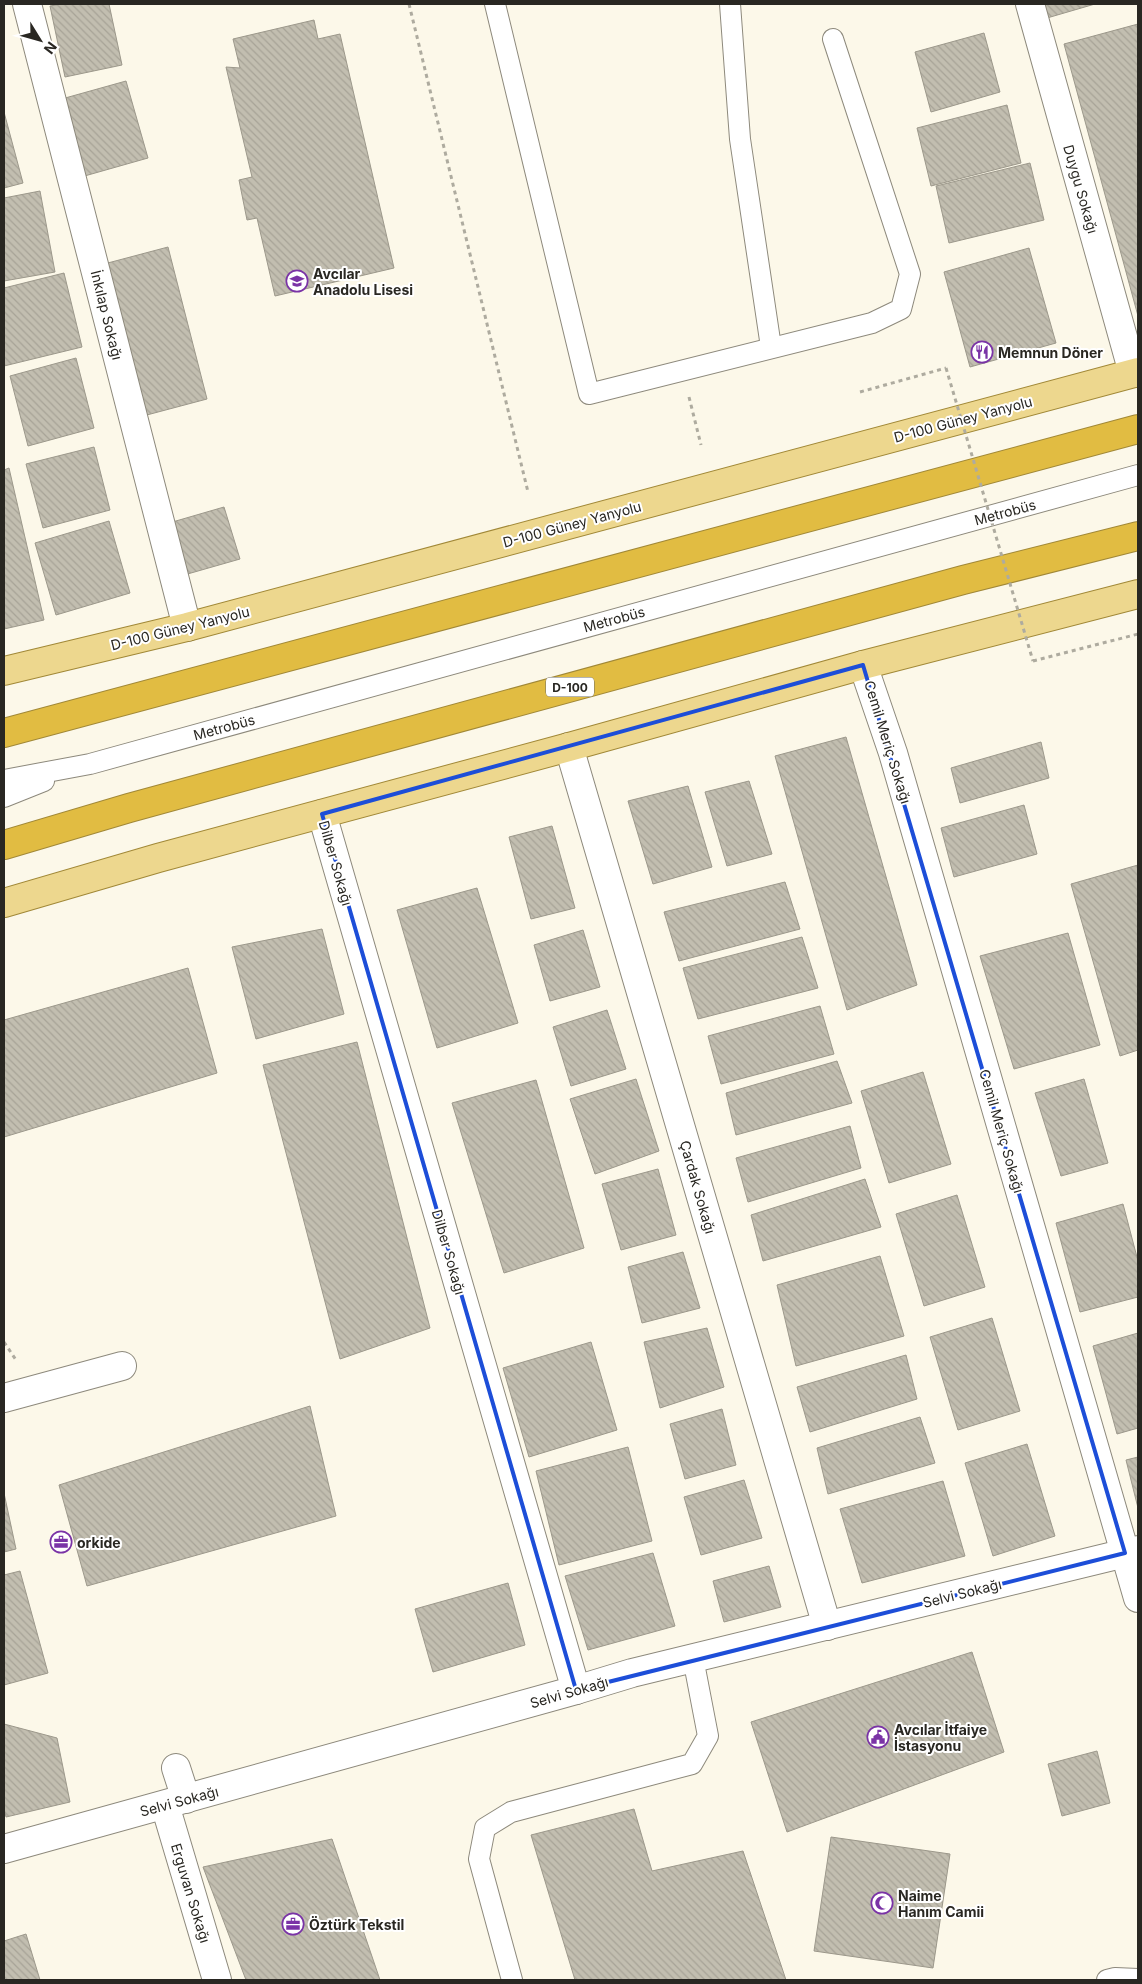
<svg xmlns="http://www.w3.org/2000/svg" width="1142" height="1984" viewBox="0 0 1142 1984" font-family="Inter,sans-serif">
<defs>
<pattern id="building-back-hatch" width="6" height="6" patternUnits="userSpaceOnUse" patternTransform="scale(1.25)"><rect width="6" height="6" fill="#c2beb0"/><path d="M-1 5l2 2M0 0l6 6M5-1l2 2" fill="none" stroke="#a7a397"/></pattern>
</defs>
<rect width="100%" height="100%" fill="#fcf8e9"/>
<g fill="url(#building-back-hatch)" stroke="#9c988b">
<polygon points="62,4 109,4 122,65 65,77 50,6"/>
<polygon points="1043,4 1095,4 1047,18"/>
<polygon points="314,20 318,39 340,34 394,268 275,296 257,218 247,220 239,180 252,177 226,67 240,68 233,39"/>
<polygon points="1138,24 1138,316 1064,44"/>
<polygon points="984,33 1000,92 931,112 915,52"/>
<polygon points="126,81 148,158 81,177 58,100"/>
<polygon points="1007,105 1021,163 931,186 917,128"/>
<polygon points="4,112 23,183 4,188"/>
<polygon points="1030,163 1044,220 949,243 936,186"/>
<polygon points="40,191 55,272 4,281 4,198"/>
<polygon points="168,247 207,399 143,416 104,264"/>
<polygon points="1029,248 1056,343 970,367 944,272"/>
<polygon points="64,273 82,347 4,366 4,288"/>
<polygon points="76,358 94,428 28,446 10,376"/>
<polygon points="94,447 110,510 43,528 26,464"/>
<polygon points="9,468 44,620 4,629 4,470"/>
<polygon points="224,507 240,559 184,575 169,523"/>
<polygon points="109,521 130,593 56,615 35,543"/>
<polygon points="846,737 917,985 847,1010 775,756"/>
<polygon points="1041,742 1049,778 960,803 951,768"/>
<polygon points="749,781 772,854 727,866 705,792"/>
<polygon points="688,786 712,867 653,884 628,801"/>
<polygon points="1024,805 1037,854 954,877 941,828"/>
<polygon points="552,826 575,908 531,919 509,837"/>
<polygon points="1138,865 1138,1050 1120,1056 1071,884"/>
<polygon points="785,882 800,929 679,961 664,912"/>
<polygon points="477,888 518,1023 437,1048 397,910"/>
<polygon points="322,929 344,1014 256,1039 232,947"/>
<polygon points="583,930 600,987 550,1001 534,945"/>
<polygon points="1068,933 1100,1045 1014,1069 980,956"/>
<polygon points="802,937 818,988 698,1019 683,968"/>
<polygon points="188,968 217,1073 4,1137 4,1020"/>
<polygon points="820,1006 834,1054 721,1084 708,1036"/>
<polygon points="607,1010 626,1069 571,1086 553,1027"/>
<polygon points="357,1042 430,1328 340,1359 263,1065"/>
<polygon points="837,1061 852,1103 736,1135 726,1093"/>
<polygon points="923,1072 951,1164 889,1183 861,1091"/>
<polygon points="636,1079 659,1151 595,1174 570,1099"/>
<polygon points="1084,1079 1108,1163 1061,1176 1035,1093"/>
<polygon points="536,1080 584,1248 504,1273 452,1103"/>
<polygon points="850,1126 861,1168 748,1202 736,1158"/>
<polygon points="658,1169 676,1235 621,1250 602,1184"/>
<polygon points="865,1179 881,1227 763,1261 751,1215"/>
<polygon points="957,1195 985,1287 924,1306 896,1214"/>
<polygon points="1123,1204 1138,1261 1138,1297 1080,1312 1056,1223"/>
<polygon points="683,1252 700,1308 642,1323 628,1267"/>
<polygon points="880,1256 904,1336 796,1366 777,1285"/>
<polygon points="992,1318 1020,1411 958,1430 930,1337"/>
<polygon points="707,1328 724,1387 660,1408 644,1342"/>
<polygon points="1138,1333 1138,1428 1117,1434 1093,1346"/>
<polygon points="591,1342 617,1430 529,1457 503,1368"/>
<polygon points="906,1355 917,1399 810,1432 797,1387"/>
<polygon points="310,1406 336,1516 87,1586 59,1485"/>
<polygon points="722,1409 736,1465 685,1479 670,1424"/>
<polygon points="920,1417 935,1463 828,1494 817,1448"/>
<polygon points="1027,1444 1055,1536 993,1556 965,1463"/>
<polygon points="628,1447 652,1541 559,1565 536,1471"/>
<polygon points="1138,1457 1138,1508 1126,1460"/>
<polygon points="744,1480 762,1538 701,1555 684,1497"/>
<polygon points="943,1481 965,1556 862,1583 840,1509"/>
<polygon points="4,1493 16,1549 4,1552"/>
<polygon points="653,1553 675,1626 588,1650 565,1576"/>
<polygon points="769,1566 781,1607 724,1622 713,1581"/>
<polygon points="20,1571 48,1673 4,1685 4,1575"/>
<polygon points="508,1583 525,1645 433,1672 415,1609"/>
<polygon points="972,1652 1004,1752 787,1832 751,1722"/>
<polygon points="4,1724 57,1738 70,1802 6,1817 4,1809"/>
<polygon points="1097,1751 1110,1803 1062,1816 1048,1764"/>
<polygon points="634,1809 652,1871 743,1851 786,1980 575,1980 531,1835"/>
<polygon points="831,1837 950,1854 933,1968 814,1951"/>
<polygon points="332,1839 380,1980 246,1980 203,1867"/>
<polygon points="26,1934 40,1980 4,1980 4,1941"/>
</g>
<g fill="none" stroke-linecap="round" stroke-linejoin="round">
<g stroke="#8d897c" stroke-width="22">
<g id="lane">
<polyline points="495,4 589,394 872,323 901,309 910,274 833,39"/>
<polyline points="730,4 740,139 771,347"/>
<polyline points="4,780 90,764 1138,475"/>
<polyline points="4,797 44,781"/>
<polyline points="512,1980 479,1859 485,1828 511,1812 692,1764 708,1736 693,1658"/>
<polyline points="1107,1980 1115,1978 1138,1979"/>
</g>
</g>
<g stroke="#8d897c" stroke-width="30">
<g id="street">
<polyline points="27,4 187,627"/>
<polyline points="1030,4 1133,373"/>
<polyline points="863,665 893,753 1138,1598"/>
<polyline points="569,747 827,1626"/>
<polyline points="322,814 576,1690"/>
<polyline points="4,1398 122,1366"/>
<polyline points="176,1768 186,1799"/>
<polyline points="165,1805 217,1980"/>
</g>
</g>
<g stroke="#8d897c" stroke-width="30">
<polyline id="secondary" points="4,1849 576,1690 632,1673 1138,1550"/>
</g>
<g stroke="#a18837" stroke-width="30">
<g id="primary">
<polyline points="4,671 187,627 1138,372"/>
<polyline points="4,903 158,858 569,747 863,665 1138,594"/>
</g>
</g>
<g stroke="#a18837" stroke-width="30">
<g id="highway">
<polyline points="4,733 1138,429"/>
<polyline points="4,845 129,808 963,580 1138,536"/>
</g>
</g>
<g stroke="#aeab9f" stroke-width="3" stroke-dasharray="4 4" stroke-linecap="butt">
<polyline points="409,4 528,492"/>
<polyline points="860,392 946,368"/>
<polyline points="689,397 701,445"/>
<polyline points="1033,661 1138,634"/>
<polyline points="4,1342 16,1360"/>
</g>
<use href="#lane" stroke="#fff" stroke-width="20"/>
<use href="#street" stroke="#fff" stroke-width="28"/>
<use href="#secondary" stroke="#fff" stroke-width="28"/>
<use href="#primary" stroke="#edd78e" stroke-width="28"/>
<use href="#highway" stroke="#e1bc42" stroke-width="28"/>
<polyline stroke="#aeab9f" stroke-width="3" stroke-dasharray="4 4" stroke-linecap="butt" points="946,368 1033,661"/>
</g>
<path fill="none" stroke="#1d4ed8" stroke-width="4" stroke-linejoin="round" d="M863 665 1125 1553 576 1690 322 814Z"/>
<defs>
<g id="school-ring" transform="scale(1.125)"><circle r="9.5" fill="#fff" stroke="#7a33a6" stroke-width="1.5"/><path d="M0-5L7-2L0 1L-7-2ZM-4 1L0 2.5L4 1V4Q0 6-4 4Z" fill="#7a33a6"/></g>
<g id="restaurant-ring" transform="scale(1.125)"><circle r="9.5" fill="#fff" stroke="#7a33a6" stroke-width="1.5"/><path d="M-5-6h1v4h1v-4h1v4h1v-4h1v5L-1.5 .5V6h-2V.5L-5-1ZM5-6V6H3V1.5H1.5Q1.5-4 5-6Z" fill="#7a33a6"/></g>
<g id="office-ring" transform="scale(1.125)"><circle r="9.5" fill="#fff" stroke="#7a33a6" stroke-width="1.5"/><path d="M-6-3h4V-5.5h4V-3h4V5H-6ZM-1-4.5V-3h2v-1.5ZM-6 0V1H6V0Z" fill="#7a33a6"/></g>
<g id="civic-ring" transform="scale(1.125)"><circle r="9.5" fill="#fff" stroke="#7a33a6" stroke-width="1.5"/><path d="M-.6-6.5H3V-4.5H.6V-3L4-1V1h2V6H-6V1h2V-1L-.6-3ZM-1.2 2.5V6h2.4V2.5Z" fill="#7a33a6"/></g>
<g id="mosque-ring" transform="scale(1.125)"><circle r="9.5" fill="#fff" stroke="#7a33a6" stroke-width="1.5"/><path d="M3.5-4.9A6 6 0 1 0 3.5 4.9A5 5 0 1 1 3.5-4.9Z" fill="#7a33a6"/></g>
</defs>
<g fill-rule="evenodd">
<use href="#school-ring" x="297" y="281"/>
<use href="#restaurant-ring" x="982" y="352"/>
<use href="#office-ring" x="61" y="1542"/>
<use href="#civic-ring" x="878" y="1737"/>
<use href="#mosque-ring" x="882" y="1903"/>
<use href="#office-ring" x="293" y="1924"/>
</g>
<g text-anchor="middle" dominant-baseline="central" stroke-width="4" stroke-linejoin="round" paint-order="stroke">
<rect fill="#fff" stroke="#696864" stroke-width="1" x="546" y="677.5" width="48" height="19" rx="4"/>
<g font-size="12" font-weight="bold" fill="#292722">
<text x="570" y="687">D-100</text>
</g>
<g font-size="14" fill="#292722" stroke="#fff">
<text transform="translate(1081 189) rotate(74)">Duygu Sokağı</text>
<text transform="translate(107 315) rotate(76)">İnkılap Sokağı</text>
<text transform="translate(963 419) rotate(-15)">D-100 Güney Yanyolu</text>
<text transform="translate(1005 512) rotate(-15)">Metrobüs</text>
<text transform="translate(572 524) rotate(-15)">D-100 Güney Yanyolu</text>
<text transform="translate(614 619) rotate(-15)">Metrobüs</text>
<text transform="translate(180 628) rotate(-14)">D-100 Güney Yanyolu</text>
<text transform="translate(224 727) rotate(-15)">Metrobüs</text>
<text transform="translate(888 742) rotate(73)">Cemil Meriç Sokağı</text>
<text transform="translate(336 863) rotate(74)">Dilber Sokağı</text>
<text transform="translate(1002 1131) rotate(74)">Cemil Meriç Sokağı</text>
<text transform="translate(698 1187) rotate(74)">Çardak Sokağı</text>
<text transform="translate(449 1252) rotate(74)">Dilber Sokağı</text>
<text transform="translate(962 1593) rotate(-14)">Selvi Sokağı</text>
<text transform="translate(569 1692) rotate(-16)">Selvi Sokağı</text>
<text transform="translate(179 1801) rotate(-15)">Selvi Sokağı</text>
<text transform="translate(191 1893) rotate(73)">Erguvan Sokağı</text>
</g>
<g font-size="14" font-weight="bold" fill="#292722" stroke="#fff" text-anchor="start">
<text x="313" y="273">Avcılar<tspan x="313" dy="16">Anadolu Lisesi</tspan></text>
<text x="998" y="352">Memnun Döner</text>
<text x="77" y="1542">orkide</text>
<text x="894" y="1729">Avcılar İtfaiye<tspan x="894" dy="16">İstasyonu</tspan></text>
<text x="898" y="1895">Naime<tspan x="898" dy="16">Hanım Camii</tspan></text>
<text x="309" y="1924">Öztürk Tekstil</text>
</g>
</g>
<rect width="1142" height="1984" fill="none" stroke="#292722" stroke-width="10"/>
<g transform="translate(40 40) rotate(127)" stroke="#ffffff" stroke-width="4" paint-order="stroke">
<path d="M0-4L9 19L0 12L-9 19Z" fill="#292722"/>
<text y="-8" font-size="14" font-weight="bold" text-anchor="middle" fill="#292722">N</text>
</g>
</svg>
